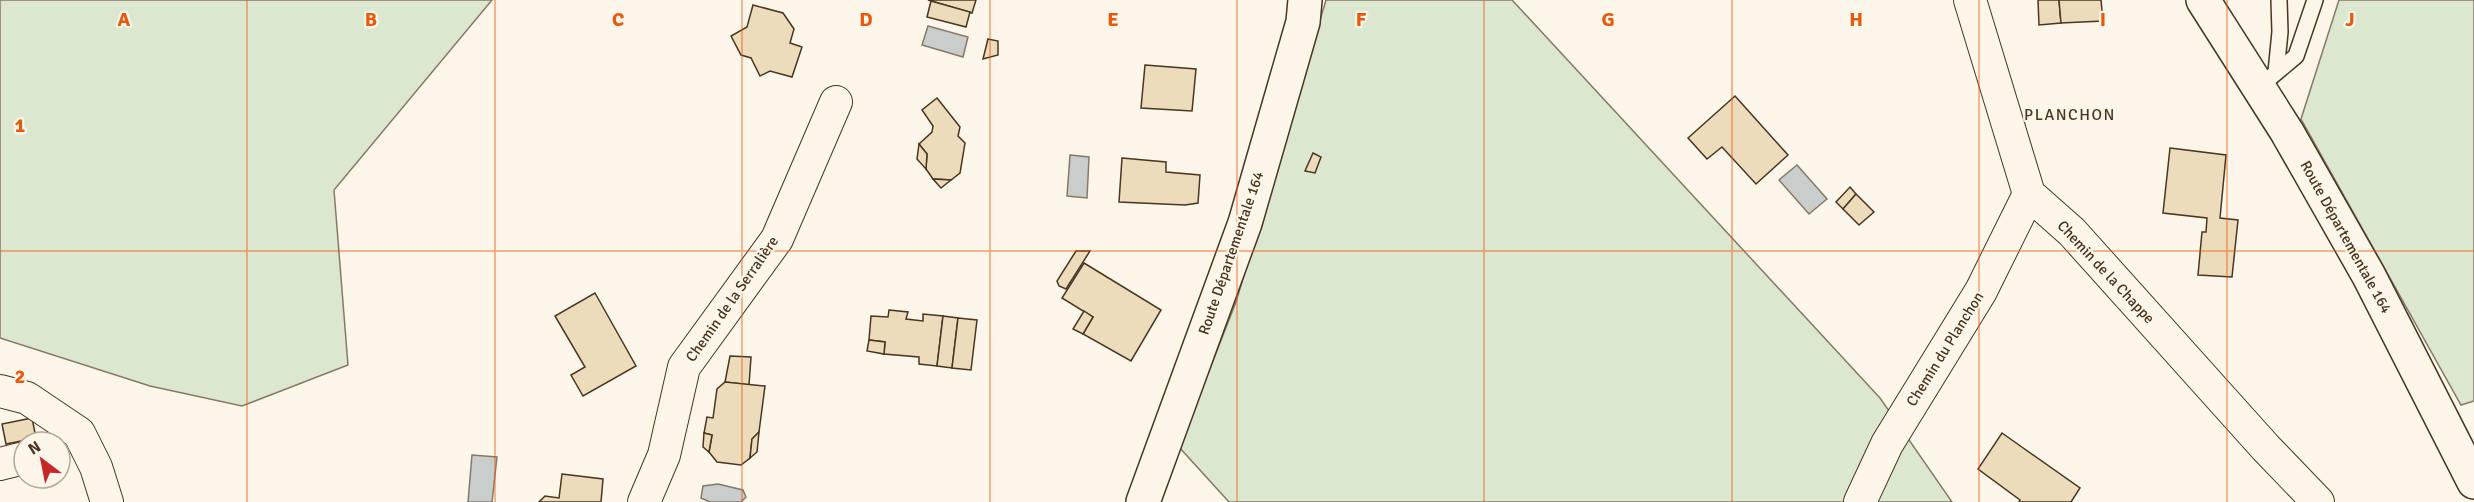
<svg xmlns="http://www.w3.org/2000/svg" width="2474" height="502" viewBox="0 0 2474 502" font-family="Signika,sans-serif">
<rect width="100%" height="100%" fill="#fbf6e9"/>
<g fill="#dce7d0" stroke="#887966" stroke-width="1.5">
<polygon points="0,0 492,0 334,190 348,365 242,406 150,386 0,338"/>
<polygon points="1326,0 1512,0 1880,398 1952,502 1229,502 1179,447 1236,302"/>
<polygon points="2339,0 2474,0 2474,401 2461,405 2301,119"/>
</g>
<g fill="#c9cecd" stroke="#887966" stroke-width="1.5">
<polygon points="928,26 968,37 963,57 922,45"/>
<polygon points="1070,155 1089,157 1087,198 1067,196"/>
<polygon points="1797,165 1827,199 1809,214 1779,180"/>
<polygon points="472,455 497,457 492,502 468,502"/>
<polygon points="718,484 743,490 746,497 741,502 710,502 701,498 703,486"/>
</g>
<g fill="#ecdcbc" stroke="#4a3520" stroke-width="1.5">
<polygon points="928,0 976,0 972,13"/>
<polygon points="2038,0 2059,0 2061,23 2039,25"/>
<polygon points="2059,0 2101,0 2103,21 2061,23"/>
<polygon points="931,1 970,12 966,27 927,17"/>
<polygon points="753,5 783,13 794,29 790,43 802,47 792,77 770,71 760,76 751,58 741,55 731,36 747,27"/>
<polygon points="988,39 998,41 998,55 983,59"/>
<polygon points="1145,65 1196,69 1192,111 1141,108"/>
<polygon points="1735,96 1788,155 1756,184 1722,147 1707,159 1688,138"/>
<polygon points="937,98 960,127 958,136 965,143 960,173 951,180 933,179 926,169 927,154 919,144 932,132 933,126 922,110"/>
<polygon points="919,144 927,154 926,169 917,159"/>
<polygon points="2170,148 2226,155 2220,218 2238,220 2232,277 2198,275 2202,232 2206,232 2207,218 2163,213"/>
<polygon points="1313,153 1321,157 1315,173 1305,171"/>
<polygon points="1122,158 1166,162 1166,172 1200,175 1198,203 1185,205 1119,202"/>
<polygon points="933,179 951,180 941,188"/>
<polygon points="1850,187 1856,194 1843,209 1836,202"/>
<polygon points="1856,194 1874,212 1859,225 1843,209"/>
<polygon points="1076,251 1090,251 1066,289 1059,286 1057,281"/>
<polygon points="1084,263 1161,310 1131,361 1083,334 1093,317 1062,298"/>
<polygon points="595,293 636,366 583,396 571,375 585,367 555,316"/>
<polygon points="889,310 908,312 906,319 923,321 923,314 943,316 937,366 919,364 919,357 884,354 885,342 869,340 871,316 888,317"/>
<polygon points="1084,311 1093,317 1083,334 1073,329"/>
<polygon points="943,316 958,318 952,368 937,366"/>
<polygon points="958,318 977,320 971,370 952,368"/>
<polygon points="869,340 885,342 884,354 867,351"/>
<polygon points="730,356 751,357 749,385 725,382"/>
<polygon points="725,382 765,386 759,432 752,439 750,458 741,465 717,462 709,452 712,435 704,433 707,417 713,418 717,389"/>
<polygon points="32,418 36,438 6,444 2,424"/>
<polygon points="759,432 757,452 750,458 752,439"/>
<polygon points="704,433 712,435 709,452 703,447"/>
<polygon points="2002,433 2080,488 2071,502 2019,502 2020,500 1978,469"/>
<polygon points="562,474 603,479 601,502 539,502 545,496 559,498"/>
</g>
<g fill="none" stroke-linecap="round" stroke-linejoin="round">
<g stroke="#4a3520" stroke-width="18">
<g id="service">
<polyline points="2276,72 2280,32 2279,0"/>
<polyline points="2259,87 2296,56 2315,0"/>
</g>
</g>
<g stroke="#4a3520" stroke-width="34">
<g id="minor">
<polyline points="1970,0 2029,194 2072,232 2266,448 2318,502"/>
<polyline points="0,391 27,398 79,433 96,467 107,502"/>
<polyline points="0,464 24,458"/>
<polyline points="644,502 664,455 684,367 777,239 836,102"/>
<polyline points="1860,502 1887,444 1981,291 2029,194"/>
</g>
</g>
<g stroke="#4a3520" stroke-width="36">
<g id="tertiary">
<polyline points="2203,0 2287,132 2369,276 2474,482"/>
<polyline points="1143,502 1245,223 1303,22 1305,0"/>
</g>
</g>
<use href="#service" stroke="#fbf6e9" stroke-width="15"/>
<use href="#minor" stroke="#fbf6e9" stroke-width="32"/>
<use href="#tertiary" stroke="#fbf6e9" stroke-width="33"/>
</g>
<path fill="none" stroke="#e8590c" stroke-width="1.5" stroke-opacity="0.55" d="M247 0V502M495 0V502M742 0V502M990 0V502M1237 0V502M1484 0V502M1732 0V502M1979 0V502M2227 0V502M0 251H2474"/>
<g text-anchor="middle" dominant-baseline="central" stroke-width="4.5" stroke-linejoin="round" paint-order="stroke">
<g font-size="15" fill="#4a3520" stroke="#fbf6e9">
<text transform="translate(2346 237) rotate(61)">Route Départementale 164</text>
<text transform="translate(1231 253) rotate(-71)">Route Départementale 164</text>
<text transform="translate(2106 272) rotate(47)">Chemin de la Chappe</text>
<text transform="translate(732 299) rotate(-55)">Chemin de la Serralière</text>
<text transform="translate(1945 349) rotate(-58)">Chemin du Planchon</text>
</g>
<g font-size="16" letter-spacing="1.5" fill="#4a3520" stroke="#fbf6e9">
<text x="2070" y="115">PLANCHON</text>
</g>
</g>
<g font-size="20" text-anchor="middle" font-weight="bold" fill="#e8590c" stroke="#fbf6e9" stroke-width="4.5" stroke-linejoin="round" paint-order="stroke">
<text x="124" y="26">A</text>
<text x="371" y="26">B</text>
<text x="618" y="26">C</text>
<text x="866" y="26">D</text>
<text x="1113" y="26">E</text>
<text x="1361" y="26">F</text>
<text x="1608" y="26">G</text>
<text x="1856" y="26">H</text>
<text x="2103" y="26">I</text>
<text x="2350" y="26">J</text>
<text x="20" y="132">1</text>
<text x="20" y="383">2</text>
</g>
<g transform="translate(42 460) rotate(328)"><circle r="28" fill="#fbf6e9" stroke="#b4a999" stroke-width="1.5"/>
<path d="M0-4.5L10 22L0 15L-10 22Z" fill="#c62828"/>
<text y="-9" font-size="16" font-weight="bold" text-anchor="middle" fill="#4a3520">N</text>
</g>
</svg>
